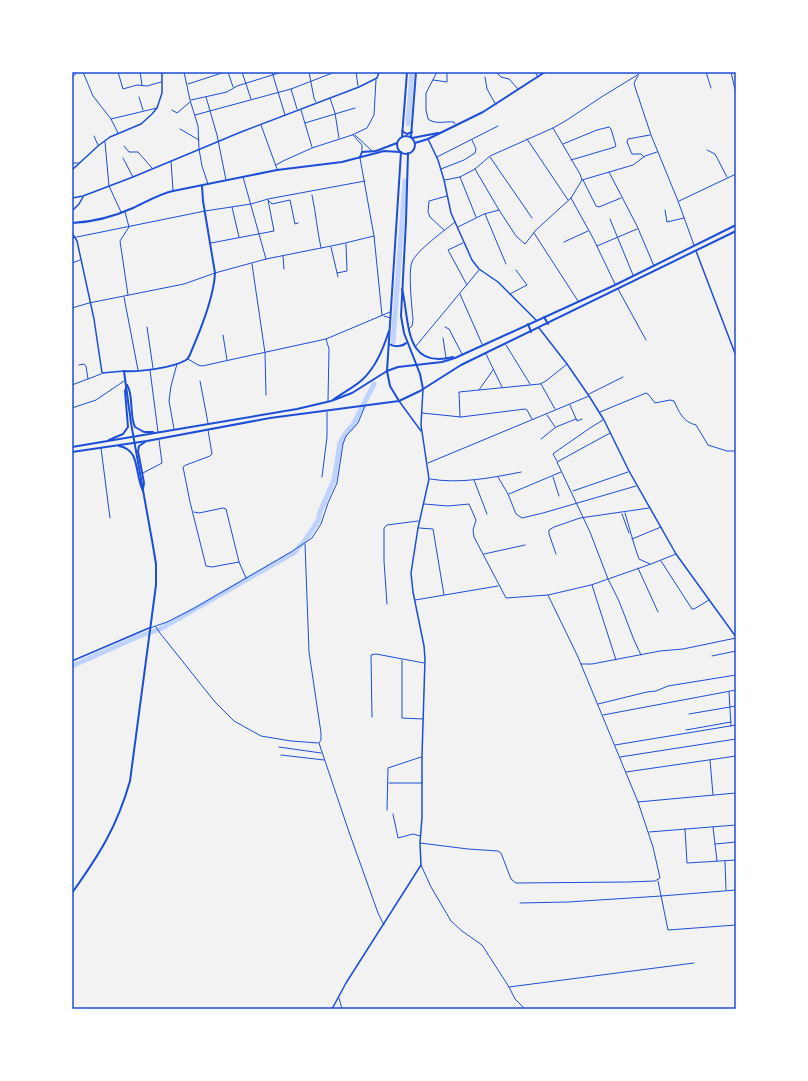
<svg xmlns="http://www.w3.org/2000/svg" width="808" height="1081" viewBox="0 0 808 1081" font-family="Cabin,sans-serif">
<rect width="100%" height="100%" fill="#f2f2f2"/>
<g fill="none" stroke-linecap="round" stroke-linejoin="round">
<g stroke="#bfd3fe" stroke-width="5">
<polyline points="408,124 412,72"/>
<polyline points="393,342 405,181"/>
<polyline points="72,666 137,637 160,629 295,552 306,539 318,521 320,512 334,480 340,443 345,434 353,425 374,384"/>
</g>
<g stroke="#1d4ed8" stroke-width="1">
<polyline points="83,72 93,96 111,119 118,133"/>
<polyline points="118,72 123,89 137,85 147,86 161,82"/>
<polyline points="140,72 142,85"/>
<polyline points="184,72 190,100 198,126 199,149 202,166 208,184"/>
<polyline points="228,72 233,87"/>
<polyline points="242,72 251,99"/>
<polyline points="272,72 285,115"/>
<polyline points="309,72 314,98 316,102"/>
<polyline points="356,72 358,86"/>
<path d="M437 72 426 93V110L428 119C436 125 445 121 454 122L455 124"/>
<polyline points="496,72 501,77 509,79 518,89"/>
<polyline points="535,72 538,77"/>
<polyline points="706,72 711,88"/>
<polyline points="731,72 736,94"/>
<polyline points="638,76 634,83 635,87 651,135 678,201 694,245"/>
<polyline points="485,77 487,89 496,105"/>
<polyline points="72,78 77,72"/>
<polyline points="433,80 447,82 447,72"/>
<polyline points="188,84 225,72"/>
<polyline points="291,89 297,109"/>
<polyline points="139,97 143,110"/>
<polyline points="206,97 217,135 226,180"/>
<polyline points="330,98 335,113 339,138"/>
<polyline points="191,100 227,92 237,86 282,72"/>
<polyline points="172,110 177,113 190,102"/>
<polyline points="301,110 312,147"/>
<polyline points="195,115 291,89 335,72"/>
<polyline points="111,119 157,108"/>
<polyline points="305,123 355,108"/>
<polyline points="261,125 277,169"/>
<polyline points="180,129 199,140"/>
<polyline points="353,135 362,145 362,151"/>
<polyline points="355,135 371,150"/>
<polyline points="94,136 98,145"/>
<polyline points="527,139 568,200"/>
<polyline points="105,142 109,186 121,212"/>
<polyline points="563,144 597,130 609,127 611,129 616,146 615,147 571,160"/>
<polyline points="124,146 129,152 138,152 152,168"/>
<polyline points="707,150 715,154 727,177"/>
<polyline points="437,157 498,126"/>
<polyline points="490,157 532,218"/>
<polyline points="644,157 641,154 632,154 627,142 628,139 650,135"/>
<polyline points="123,158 133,177"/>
<polyline points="360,158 374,236 382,315"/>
<polyline points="171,161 173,190"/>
<polyline points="72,163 79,163"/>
<polyline points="276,165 283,161 312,148 352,135 367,128 374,115 376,80"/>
<polyline points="441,169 464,160 475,153 476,149 472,140"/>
<polyline points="475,169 499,210 516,236 525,244 536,230 571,198 582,180 580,174 553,128"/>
<polyline points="609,172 637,226 654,266"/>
<polyline points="243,177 266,259"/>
<polyline points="460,177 476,217"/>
<polyline points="445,180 460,177 475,169 490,156 553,128 567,120 603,96 639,74"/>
<polyline points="582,180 633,165 645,156 657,152"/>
<polyline points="583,180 596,206 599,207 621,198"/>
<path d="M312 195C316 213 317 230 321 248"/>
<polyline points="571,198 593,238 615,284"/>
<polyline points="268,200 272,204 290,200 295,224 298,223"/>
<polyline points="679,201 736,174"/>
<polyline points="232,207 239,237"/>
<polyline points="665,210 667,222 684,218"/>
<polyline points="125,212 129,227 120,241 128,295"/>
<polyline points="485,214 506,264"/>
<polyline points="610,219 633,275"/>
<polyline points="458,227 484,214 499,210"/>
<polyline points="444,230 430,217 428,212 429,201 447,196"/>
<polyline points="534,233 578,301"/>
<polyline points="72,238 205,211 251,204 268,199 365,181"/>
<polyline points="564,242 588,231"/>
<polyline points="211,243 274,231 268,200"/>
<polyline points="463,243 448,250 467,285"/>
<polyline points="597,246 637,229"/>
<polyline points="331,247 338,277"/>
<polyline points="283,256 284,269"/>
<polyline points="72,263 80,260"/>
<polyline points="252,264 265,353 266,395"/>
<polyline points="337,273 347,271 346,244"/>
<polyline points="618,289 646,340"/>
<polyline points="460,294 482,344"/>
<polyline points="510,294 527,285 516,270"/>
<polyline points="124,297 138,370"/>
<polyline points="72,308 89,303 184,284 215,273 266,259 341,244 374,236"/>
<polyline points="384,316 390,318"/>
<polyline points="147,327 153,368"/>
<polyline points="445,327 449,329 462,354"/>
<path d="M409 329 412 326 413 320C412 308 408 272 412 262 416 251 445 230 455 222"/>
<polyline points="223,335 227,360"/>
<polyline points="443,338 446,358"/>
<polyline points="326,339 329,349 328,401"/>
<polyline points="506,345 530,384"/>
<polyline points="416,346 479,270"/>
<polyline points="486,354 502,387"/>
<polyline points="188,359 198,365 202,366 326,339 390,312"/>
<polyline points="79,365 84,364 86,366 88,379"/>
<polyline points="150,370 158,432"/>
<polyline points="200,381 208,423"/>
<polyline points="541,384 555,409"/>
<polyline points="72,385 101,374"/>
<polyline points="479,390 540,384 546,381 567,364"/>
<polyline points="589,394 623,377"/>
<polyline points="570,405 577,421 582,419"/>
<polyline points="72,408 96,400 124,381"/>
<path d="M600 412 646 393 648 394 655 403 670 400 674 401C679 412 683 422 696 425L708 445 727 451H736"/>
<polyline points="422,413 461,417 525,409 527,410 532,419"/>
<polyline points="547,415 555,427"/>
<polyline points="460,417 459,392 479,390 493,370"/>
<polyline points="174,429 169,401 171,386 177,364"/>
<polyline points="208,430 212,454 210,456 186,465 183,467 190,502 206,566 212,567 239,562"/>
<polyline points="610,433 557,462 590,532 608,579 619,601 634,640 641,655"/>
<polyline points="541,439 556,427 576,419"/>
<polyline points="101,448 110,518"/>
<polyline points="557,461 553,454 554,453 590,428 603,420"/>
<polyline points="428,463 589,396"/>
<polyline points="143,473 162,463 159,440"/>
<polyline points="322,477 327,437 327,412"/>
<polyline points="498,477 508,494 516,514 522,518 543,513 636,486"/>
<polyline points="553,477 559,496"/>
<path d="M430 479C460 484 491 478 521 472"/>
<polyline points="474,480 487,514"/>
<polyline points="573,491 628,472"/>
<polyline points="509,494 561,472"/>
<polyline points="424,504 448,506 469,504 476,520 473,530 474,537 506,598 548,595 591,585 651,564 676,554"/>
<polyline points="194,512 199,513 223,508 226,509 239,562 246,578"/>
<path d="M625 513C630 529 633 543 639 559L650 564"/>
<polyline points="622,514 629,533"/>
<polyline points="419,528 433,529 444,595"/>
<polyline points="632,539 661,527"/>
<polyline points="305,544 309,652 321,733 321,740 319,743 349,832 378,913 384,925"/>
<polyline points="484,554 525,545"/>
<polyline points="556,554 549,534 549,530 554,527 580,518 649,508"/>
<polyline points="661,561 692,609 694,609 709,600"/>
<polyline points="638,568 658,612"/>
<polyline points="592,585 616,660"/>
<polyline points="415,600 498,586"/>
<polyline points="387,604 384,561 384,528 387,525 418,521"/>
<polyline points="156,627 160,633 215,702 234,721 261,736 291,741 318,743"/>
<polyline points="150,628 167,622 193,609 291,552 312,538 321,524 328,503 337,483 343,444 346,436 358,423 365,406"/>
<polyline points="712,656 736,651"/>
<polyline points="402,660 402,718 423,719"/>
<polyline points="581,664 592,664 660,651 683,649 736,638"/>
<polyline points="729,692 731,726"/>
<polyline points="598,704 647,692 656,691 668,686 736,675"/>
<polyline points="689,714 736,706"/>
<polyline points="603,715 736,690"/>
<polyline points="372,717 371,655 376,654 424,663"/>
<polyline points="686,730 731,722"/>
<polyline points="615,745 736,725"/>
<polyline points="279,747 321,753"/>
<polyline points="281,755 324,760"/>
<polyline points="620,757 736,739"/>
<polyline points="710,760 713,795"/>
<polyline points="626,772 736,756"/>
<polyline points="389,783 422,783"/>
<polyline points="638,802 736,793"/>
<polyline points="387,810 388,768 421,757"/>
<polyline points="393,814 398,838 413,834 420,836"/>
<polyline points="713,827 717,861"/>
<polyline points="685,829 687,863 736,860"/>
<polyline points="649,832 736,825"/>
<polyline points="420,843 468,849 498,851 501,853 511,879 516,883 628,882 655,881 660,878 653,847 638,802 578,657 548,595"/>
<polyline points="715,844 736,842"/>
<polyline points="725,861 726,890"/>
<polyline points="421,865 431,887 451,921 462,931 482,945 509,987 515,999 525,1009"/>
<polyline points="658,881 668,930 736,925"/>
<polyline points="520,903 568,902 661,896 736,890"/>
<polyline points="509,987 694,963"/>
<polyline points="339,998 342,1009"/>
</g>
<g stroke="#1d4ed8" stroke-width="1.5">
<polyline points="428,139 438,160 444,180 451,213 472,260 479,269 498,282 536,320"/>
<polyline points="72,170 98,146 110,137 141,124 152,114 157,108 162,93 162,72"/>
<polyline points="72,198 83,196 133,177 241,132 359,87 377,78 379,72"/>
<polyline points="72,211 79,204 83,197"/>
<polyline points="72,233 77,241 94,319 102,373 124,371"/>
<polyline points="696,251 736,356"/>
<polyline points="539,328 567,364 589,396 604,420 629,471 676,554 736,637"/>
<polyline points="399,401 421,431"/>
<polyline points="72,661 149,628"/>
<polyline points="332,1009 346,983 421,865 420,843 422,817 422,756 425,659 424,646 413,592 411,573 418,528 429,479 421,425 423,389"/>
</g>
<g stroke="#1d4ed8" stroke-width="2">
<polyline points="412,138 438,133"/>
<polyline points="415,143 428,139 483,112 545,72"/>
<polyline points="360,157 362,152 376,151 397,143"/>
<path d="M72 223C93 222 113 217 133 208 146 202 159 194 173 191L277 170 342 162 384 151 400 152"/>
<path d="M72 893C99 855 117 827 130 781L156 585V564L153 546 131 423 124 371C139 372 173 368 186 360 189 358 190 355 191 352 201 329 214 297 215 273L203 201 202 186"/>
</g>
<g stroke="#1d4ed8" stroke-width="2">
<polyline points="402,131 407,134 412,132"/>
<circle cx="406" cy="145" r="9"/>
<polyline points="402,137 407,72"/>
<polyline points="411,137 416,72"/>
<polyline points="408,153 406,221 401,316 404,333 420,374 423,389"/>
<path d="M402 289C410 320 403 370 453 357"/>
<polyline points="544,317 548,324"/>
<polyline points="528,324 531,332"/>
<path d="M389 344C394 347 402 347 406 343"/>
<path d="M127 385C134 395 129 415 135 427L144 432H153"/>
<path d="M333 400C342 393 353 388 362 380 376 367 383 349 389 331"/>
<polyline points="399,401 390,386 387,371 401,152"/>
<polyline points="109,440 123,434 128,427 125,391 127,385"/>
<path d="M119 446C141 450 134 473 143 491"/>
<polyline points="72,447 297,409 331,401 352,393 387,371 398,367 442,362 455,358 615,285 736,225"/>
<polyline points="72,452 147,441 270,418 399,401 420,391 461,365 736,231"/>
<polyline points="143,489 144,483 138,451 139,446 145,442"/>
</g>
</g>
<rect width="808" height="1081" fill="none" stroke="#ffffff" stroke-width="146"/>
<rect x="73" y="73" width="662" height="935" fill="none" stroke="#1d4ed8" stroke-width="1.5"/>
</svg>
